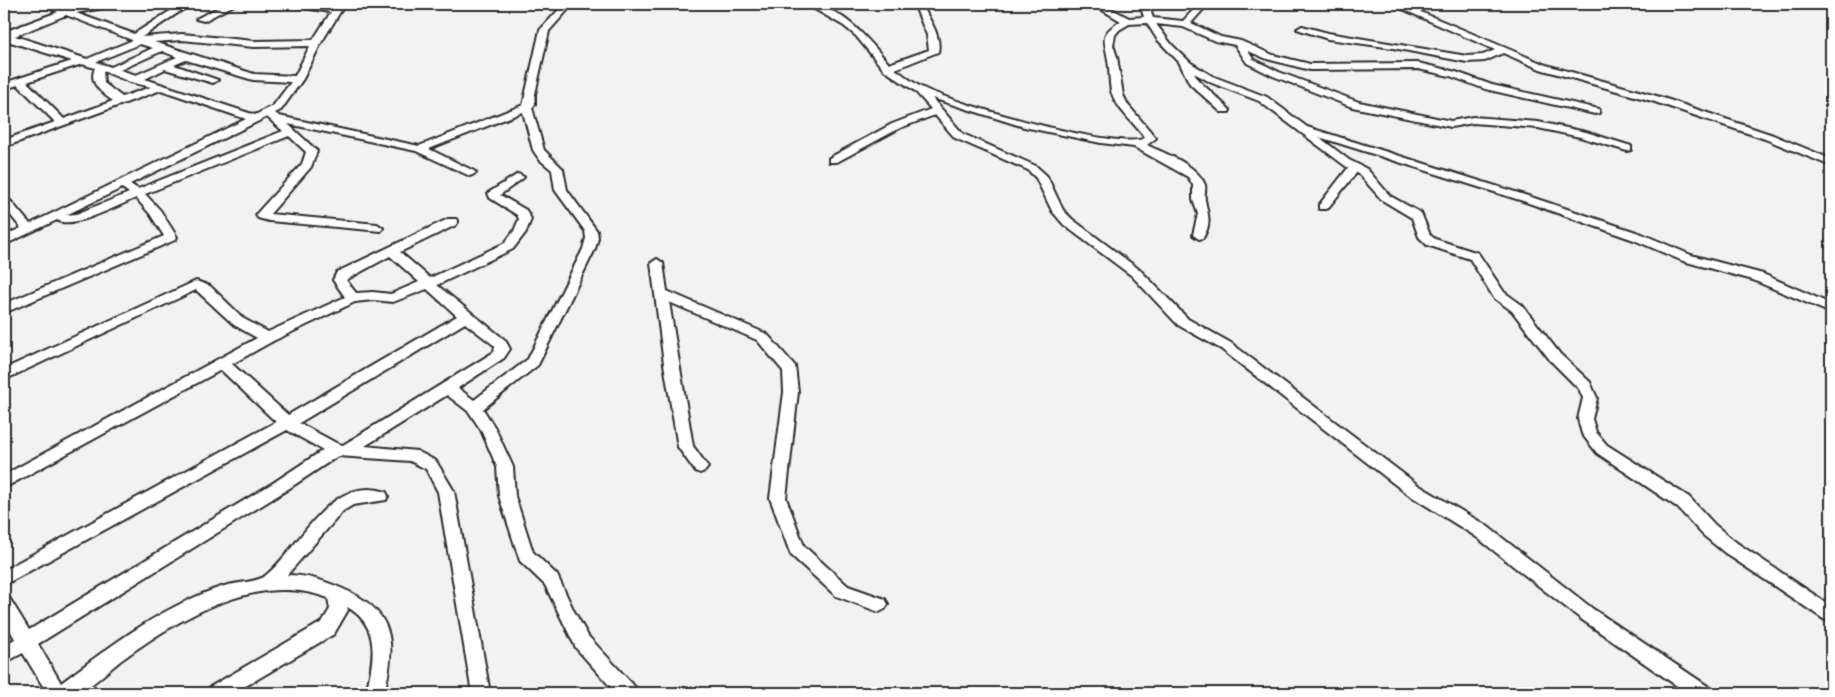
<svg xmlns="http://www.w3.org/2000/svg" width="1835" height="697" viewBox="0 0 1835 697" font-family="'Balsamiq Sans',sans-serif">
<rect width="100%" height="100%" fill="#f2f2f2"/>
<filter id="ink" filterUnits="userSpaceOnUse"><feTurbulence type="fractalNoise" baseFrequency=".02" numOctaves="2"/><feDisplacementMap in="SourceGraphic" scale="10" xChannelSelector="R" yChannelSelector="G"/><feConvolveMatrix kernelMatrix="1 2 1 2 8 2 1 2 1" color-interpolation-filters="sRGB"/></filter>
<g filter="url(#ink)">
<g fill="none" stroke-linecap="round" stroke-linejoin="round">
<g stroke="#2b2b2b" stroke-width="4">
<g id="minor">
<path d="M41 4C51 4 60 9 68 9 83 8 97 4 112 4L108 7 76 13 134 34 181 4H191L142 37 182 34 254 41 313 40 331 12 297 7 293 4 335 7 337 4H345L321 43 303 79 281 110 275 113 279 116 419 146 523 105 540 30 564 4H573L549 31 535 94V104L532 108 544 150 563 169 567 190 597 231 598 238 595 249 538 365 483 409 495 428 513 467 515 496 533 552 557 575 574 611 588 636 635 687 637 693H616L576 648 545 585 520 561 499 496 497 467 481 430 469 412 447 395 365 446 417 451 436 461 454 491 490 693H472L438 492 426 469 410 461 338 456 285 491 38 644 61 683C103 652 145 619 193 598 204 593 217 588 228 585 237 583 260 581 265 576 300 549 329 473 386 492L388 496 386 500 353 505 343 511 287 575C307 575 325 581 343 589 394 610 397 643 384 693H366C374 660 381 626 347 607L348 610 334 634 234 693H208L210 687 322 622 330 609 328 598C257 571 179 618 123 659 113 666 88 690 78 693 69 696 56 693 47 693L23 653 4 663V645L15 639 4 619V596L10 599 29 630 273 483 323 450 287 430 4 585V570L276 422 221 370 4 488V475L257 338 234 325 196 290 4 380V369L196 281 210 286 244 319 268 332 345 297 333 280 337 272 448 219H456L458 222 456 225 400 252 430 278 505 243 514 231 519 219 517 215 490 198 488 193 518 174 524 177 522 179 500 195 526 210 531 219 526 232 513 249 437 285 505 340 510 349 504 358 458 388 474 400 528 359 583 249 586 238 585 231 555 190 552 170 539 159 533 150 523 112 429 149 474 171 476 173 470 176 416 151 288 124 317 151 311 167 270 214 377 224 383 228 381 231 269 221 258 218 256 215 258 212 302 164 306 152 289 136 145 194 160 210 177 237 175 240 4 313V304L164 236 150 214 136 198C119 205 72 230 57 220L4 245V236L21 228 4 207V197L8 198 30 224 246 119 161 90 4 147V140L55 122 18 85 4 89V83L72 61 4 40V32L58 12ZM66 15 132 40H133L87 59 15 36ZM182 40 254 47 310 46 295 76 254 74 154 42ZM140 44 153 48 111 67 96 62ZM162 51 177 57 136 75 120 70ZM186 60 253 80 291 82 273 106 255 115 145 79 165 69 213 83 218 80 174 65ZM82 64 95 68C88 83 102 93 113 101L64 119 27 82ZM103 71 130 82 151 87 122 97 104 83ZM267 117 283 131 138 189 130 184ZM122 188 129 193 76 214 66 215ZM390 256 419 282 391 294 373 292 356 293 346 280ZM427 289 457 316 288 415 232 364 273 341 355 302 373 300 393 302ZM465 323 495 346 494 352 343 445 338 444 299 423Z"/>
<polygon points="225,4 236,4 204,21 196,19"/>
<path d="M806 4C840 4 869 40 889 64L929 50 927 35 914 4H922C928 19 942 35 938 52L895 69C904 75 913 83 923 88 953 103 1120 152 1145 138 1134 122 1117 110 1111 91 1109 81 1110 70 1108 60 1105 39 1098 35 1121 21L1092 4H1102L1129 18 1144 17 1140 4H1148L1153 18 1183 21 1199 4H1208L1191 23 1221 37 1241 41 1273 55 1310 64 1418 63 1456 72 1492 85 1599 109V113L1595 114 1485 89 1450 76 1418 69 1310 70 1267 59 1248 51 1253 59 1279 72 1359 102 1451 121 1473 117 1538 122 1586 132 1631 146V150L1627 151 1580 137 1538 128 1473 123 1451 127 1352 107 1273 76 1247 63 1235 45 1215 41 1183 27 1156 24 1172 45 1191 63 1212 76 1267 97 1307 127 1531 197 1642 234 1691 255 1763 274 1831 304V313L1753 280 1683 261 1634 240 1523 201 1319 137 1349 160 1367 169 1390 196 1421 213 1430 235 1435 239 1478 253 1504 292 1522 305 1560 354 1590 382 1597 398 1592 419 1596 432 1607 445 1689 497 1715 525 1737 543 1831 606V623L1825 620 1725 553 1703 535 1677 507 1597 453 1582 434 1578 419 1583 398 1579 389 1550 360 1512 311 1494 298 1470 259 1427 245 1419 237 1412 218 1382 200 1357 172 1327 209H1319V205L1348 168 1259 101 1212 83 1194 73 1198 80 1230 110 1229 112H1221L1190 84 1179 62 1157 39 1147 23 1129 24 1119 30 1115 35 1113 45 1117 57 1123 95 1128 105 1156 138 1147 145C1165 154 1197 164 1205 185 1206 189 1204 195 1205 200 1208 215 1212 223 1203 238L1199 239 1193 235 1198 214 1193 200V185L1188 177 1134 147 1101 143 1024 127 932 98 963 134 1036 166 1047 176 1063 210 1072 219 1140 270 1188 319 1231 343 1418 485 1487 526 1593 609 1709 687 1711 693H1687L1581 619 1475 536 1406 493 1221 349 1178 325 1132 276 1064 225 1052 211 1036 178 1028 170 955 138 935 115 900 128 837 162H829V158L892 124 931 109 915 91 884 70 856 36 844 26Z"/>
<polygon points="1391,4 1402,4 1546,65 1660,97 1773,135 1831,159 1831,166 1765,139 1652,101 1540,69 1503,53 1485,61 1467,62 1393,48 1328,39 1297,29 1302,26 1328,33 1467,56 1483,55 1495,50"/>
<polygon points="657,259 663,263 667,291 767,334 795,366 798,392 786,498 804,546 848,586 885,599 888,604 885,609 879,612 836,596 791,555 789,550 770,498 784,392 783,371 757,340 669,302 693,446 708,467 705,471 700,473 695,471 678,447 664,364 651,263"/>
</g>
</g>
<use href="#minor" fill="#fff" fill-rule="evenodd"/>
</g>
</g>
<rect width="1835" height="697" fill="none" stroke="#fff" stroke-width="20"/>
<rect x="10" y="10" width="1815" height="677" fill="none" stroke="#2b2b2b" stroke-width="2" filter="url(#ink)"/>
</svg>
